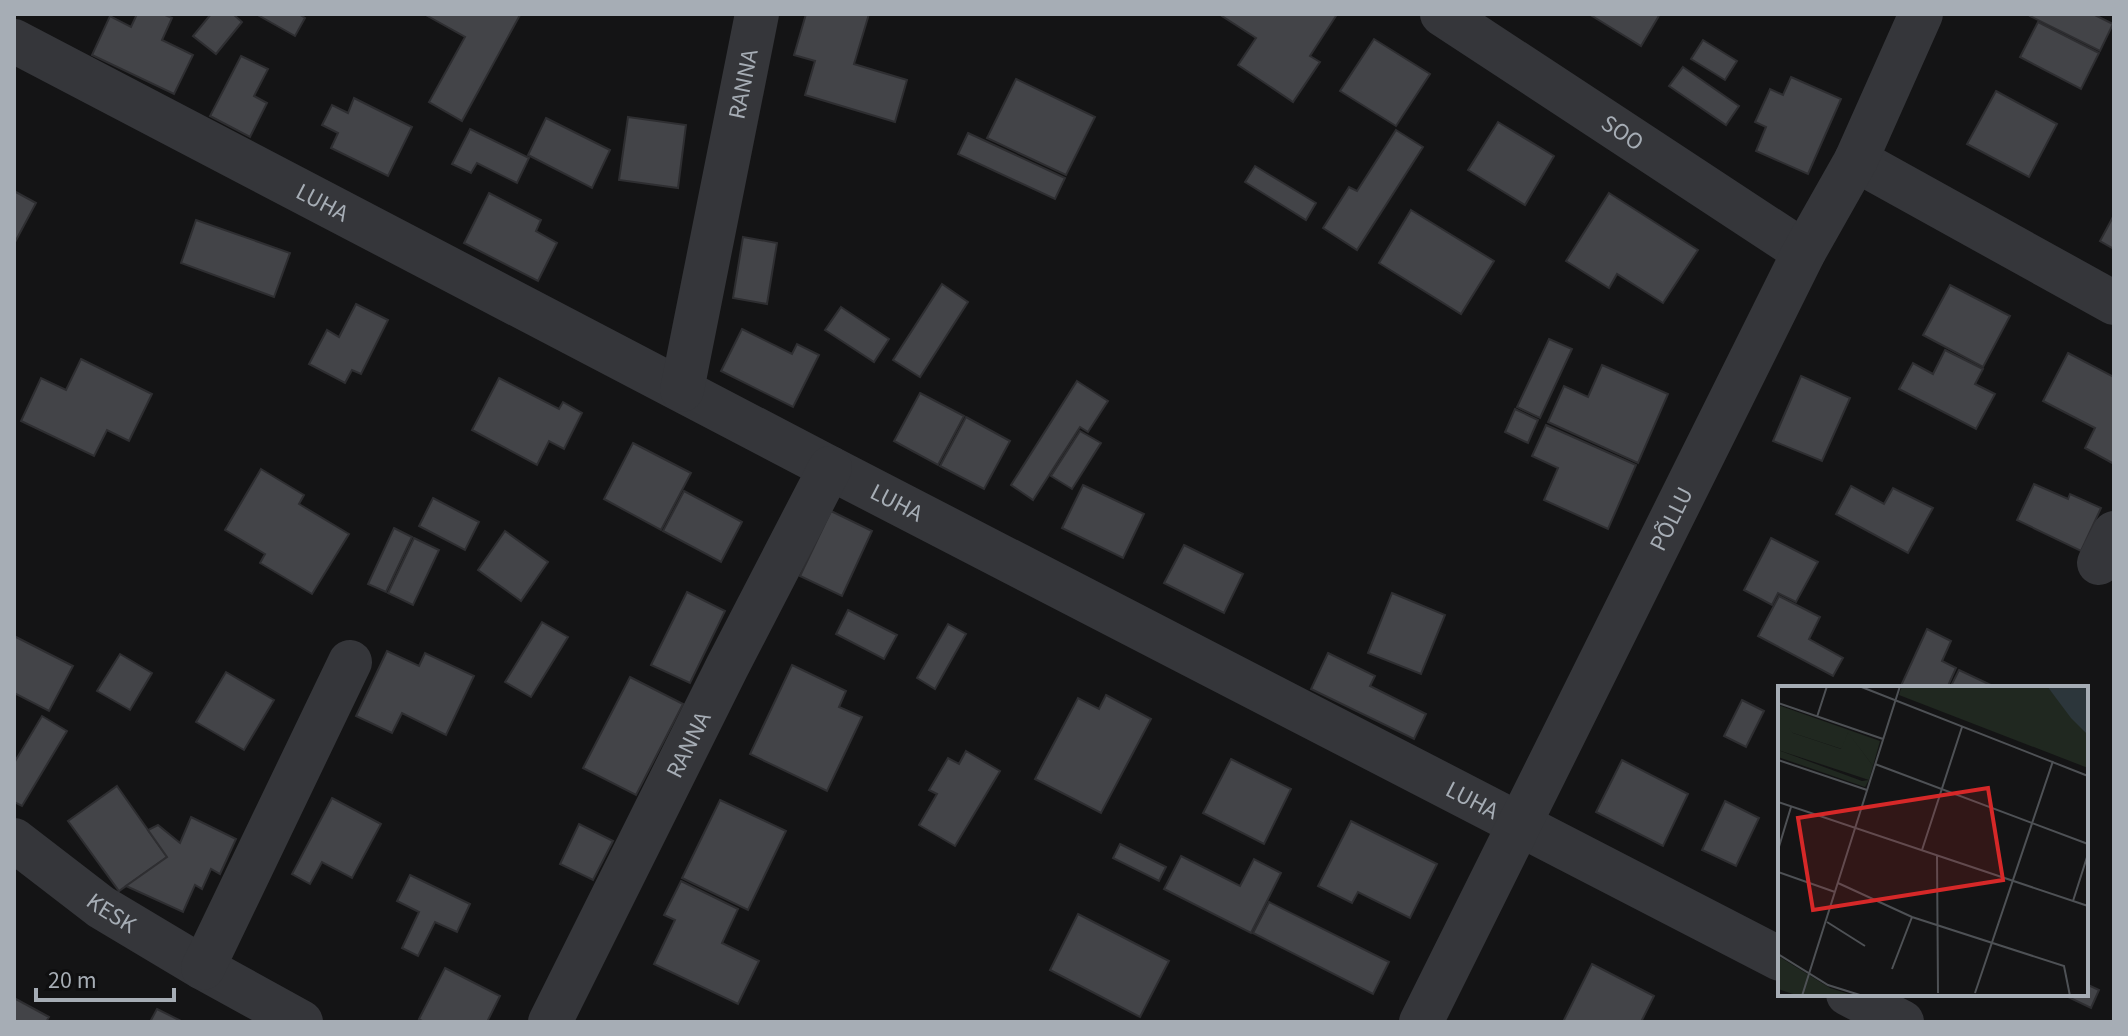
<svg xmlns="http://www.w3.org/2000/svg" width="2128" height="1036" viewBox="0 0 2128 1036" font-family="'Source Sans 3',sans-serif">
<rect width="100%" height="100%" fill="#141415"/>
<g fill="#434448" stroke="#2e2e31" stroke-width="2">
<polygon points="137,14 163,14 172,18 162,40 193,55 174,94 92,55 110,16 131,27"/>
<polygon points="211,14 233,14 242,22 216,54 193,36"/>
<polygon points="256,14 299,14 305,18 295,36"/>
<polygon points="424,14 520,15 462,121 429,102 465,37"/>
<polygon points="806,14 869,14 854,64 907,80 895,122 805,95 815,61 794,55"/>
<polygon points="1224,14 1334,14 1336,16 1310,56 1320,62 1293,102 1238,65 1256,38 1222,16"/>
<polygon points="1589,14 1660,14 1641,46"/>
<polygon points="2031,14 2093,14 2113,24 2100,51 2030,16"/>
<polygon points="2038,22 2099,53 2081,89 2020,57"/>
<polygon points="1374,39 1430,74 1396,126 1340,91"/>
<polygon points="1703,40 1737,61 1725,80 1691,59"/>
<polygon points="241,56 268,69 254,96 267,103 250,137 210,116"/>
<polygon points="1683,67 1739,106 1726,125 1669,86"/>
<polygon points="1791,77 1841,99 1808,174 1756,151 1766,127 1755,122 1770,89 1783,95"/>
<polygon points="1016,79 1095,117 1066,175 987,138"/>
<polygon points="1996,91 2057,124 2029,177 1967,144"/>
<polygon points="354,98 412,127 388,176 331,148 338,133 322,125 332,105 348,113"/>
<polygon points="628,117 686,125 678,188 619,180"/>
<polygon points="546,118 610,150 592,188 528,155"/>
<polygon points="1498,122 1554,156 1525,205 1468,170"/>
<polygon points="470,129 529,158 517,183 477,163 471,173 452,164"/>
<polygon points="1396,130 1423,147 1357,250 1323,228 1349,187 1357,191"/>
<polygon points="968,133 1065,178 1055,199 958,154"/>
<polygon points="1255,166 1316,203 1306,220 1245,182"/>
<polygon points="14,191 36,203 14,244"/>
<polygon points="489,193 541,220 536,231 557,243 538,281 464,243"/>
<polygon points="1609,193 1698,250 1663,303 1617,274 1609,288 1566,261"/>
<polygon points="1411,210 1494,261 1461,314 1379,263"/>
<polygon points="2114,215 2114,249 2100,241"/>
<polygon points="196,220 290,253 274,297 181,263"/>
<polygon points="743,237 777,243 767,304 733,298"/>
<polygon points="942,284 968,302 920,377 893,360"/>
<polygon points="1950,285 2010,316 1983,367 1923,335"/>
<polygon points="356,304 388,320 361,374 352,370 345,383 309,364 327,330 339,337"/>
<polygon points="841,307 889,339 874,362 825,330"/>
<polygon points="742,329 792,354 797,344 819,355 793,407 721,371"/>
<polygon points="1549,339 1572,349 1540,418 1517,407"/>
<polygon points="1945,350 1983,369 1975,384 1995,394 1976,429 1899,389 1913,363 1933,374"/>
<polygon points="2068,353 2114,377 2114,464 2085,448 2095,428 2043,401"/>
<polygon points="81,359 152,394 129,441 107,430 94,456 21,421 41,378 66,390"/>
<polygon points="1602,365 1668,394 1638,463 1548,422 1564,386 1588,397"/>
<polygon points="1801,376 1850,398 1822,461 1773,441"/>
<polygon points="499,378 559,409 563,402 582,413 564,449 549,441 537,465 472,430"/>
<polygon points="1077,381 1108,401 1088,432 1080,427 1033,500 1011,485"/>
<polygon points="920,393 964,416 938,465 894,441"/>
<polygon points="1515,409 1538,420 1528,443 1505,432"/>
<polygon points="966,417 1010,441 984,489 940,466"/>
<polygon points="1546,425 1636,465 1608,529 1544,500 1558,468 1532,456"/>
<polygon points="1080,431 1101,443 1072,489 1051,476"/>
<polygon points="633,443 691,473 661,530 604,499"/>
<polygon points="261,469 304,495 299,504 349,534 312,594 260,563 265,554 225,530"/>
<polygon points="2034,484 2068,499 2070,494 2101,508 2081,551 2017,520"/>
<polygon points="1083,485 1144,514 1123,558 1062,528"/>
<polygon points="1851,486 1884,504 1893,488 1933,508 1908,553 1836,514"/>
<polygon points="684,491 742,522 721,562 663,531"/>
<polygon points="433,498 479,522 465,550 419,526"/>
<polygon points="831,511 872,531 842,596 800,576"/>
<polygon points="394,528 412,537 386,592 368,584"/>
<polygon points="505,531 548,562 521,601 478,570"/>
<polygon points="414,538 439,550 413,605 388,593"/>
<polygon points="1771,538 1818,562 1796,602 1778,593 1772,605 1744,590"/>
<polygon points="1184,545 1243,574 1224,613 1164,583"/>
<polygon points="687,592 725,611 690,683 651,665"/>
<polygon points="1392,593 1445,615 1421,674 1368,653"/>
<polygon points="1779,596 1820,617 1809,639 1843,658 1833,676 1758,636"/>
<polygon points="848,610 897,635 884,659 836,634"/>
<polygon points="542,622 568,637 531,697 505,682"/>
<polygon points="948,624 966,634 935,689 917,678"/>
<polygon points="1927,629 1951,641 1942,661 1956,668 1947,688 1900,688"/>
<polygon points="14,636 73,666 49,711 14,693"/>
<polygon points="387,651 419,666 425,653 474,676 446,735 402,713 392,733 356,716"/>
<polygon points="1328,653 1375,676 1370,686 1426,714 1414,739 1311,689"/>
<polygon points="120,654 152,673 130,710 97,691"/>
<polygon points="792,665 846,691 839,707 862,717 827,791 750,754"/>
<polygon points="1959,670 1997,688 1950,688"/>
<polygon points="226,672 274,700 244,750 196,722"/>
<polygon points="630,677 683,704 636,795 583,768"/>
<polygon points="1106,695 1151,719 1101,813 1035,779 1078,698 1099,709"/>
<polygon points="1742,700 1764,711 1746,747 1724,736"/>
<polygon points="42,716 67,731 22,806 14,802 14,763"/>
<polygon points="966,751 1000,771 955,846 919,825 937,794 929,790 948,758 959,764"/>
<polygon points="1231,759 1291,789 1264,844 1203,813"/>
<polygon points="1622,760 1688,794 1663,846 1596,812"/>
<polygon points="117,786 167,857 119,891 68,821"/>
<polygon points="332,798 381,824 352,878 322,862 310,884 292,874"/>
<polygon points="720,800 786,831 748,910 682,878"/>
<polygon points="1725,801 1759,818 1736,866 1702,850"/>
<polygon points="191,817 236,839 220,874 211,869 202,889 195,885 183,912 126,886 167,857 148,830 158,825 180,843"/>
<polygon points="1351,821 1437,864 1410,918 1358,892 1352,903 1318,886"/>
<polygon points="579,824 613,841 593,880 560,864"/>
<polygon points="1120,844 1166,867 1159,881 1113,858"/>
<polygon points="1181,856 1240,886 1254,859 1281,873 1251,933 1164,889"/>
<polygon points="410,875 470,904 457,932 435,922 418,956 402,948 419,912 397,901"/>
<polygon points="681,881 738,909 722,943 759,961 738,1004 654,964 675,920 664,915"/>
<polygon points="1269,902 1389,962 1373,994 1253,933"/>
<polygon points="1078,914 1169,961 1140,1017 1050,970"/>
<polygon points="1592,964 1654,996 1641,1022 1563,1022"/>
<polygon points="445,968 500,996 487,1022 424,1022 419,1019"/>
<polygon points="2086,984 2099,990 2091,1008 2062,994 2086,994"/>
<polygon points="14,998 49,1017 46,1022 14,1022"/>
<polygon points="157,1009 183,1022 150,1022"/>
</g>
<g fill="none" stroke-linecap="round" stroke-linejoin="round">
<g stroke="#35363a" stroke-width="44">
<path id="s1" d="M1442 14 1804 252"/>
<path id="s2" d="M14 41 830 468 1780 959"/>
<polyline points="1856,160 2114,303"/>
<path id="s3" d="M682 390 757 14"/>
<polyline points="2099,563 2114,533"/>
<path id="s4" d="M14 840 101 907 203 968 301 1022"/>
<polyline points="203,968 350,662"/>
<polyline points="1848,994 1902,1022"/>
<path id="s5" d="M550 1022 727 667 830 468"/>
<path id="s6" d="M1421 1022 1804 252 1856 160 1921 14"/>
</g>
</g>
<g text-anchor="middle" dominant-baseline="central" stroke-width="6" stroke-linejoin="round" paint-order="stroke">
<g font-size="24" fill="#a6adb5" stroke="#0f0f10">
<text stroke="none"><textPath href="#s3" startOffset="312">RANNA</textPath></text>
<text stroke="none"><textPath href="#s1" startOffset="216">SOO</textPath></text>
<text stroke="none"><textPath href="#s2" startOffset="348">LUHA</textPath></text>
<text stroke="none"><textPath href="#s2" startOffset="996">LUHA</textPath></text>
<text stroke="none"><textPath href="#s6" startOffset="562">PÕLLU</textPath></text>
<text stroke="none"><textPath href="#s5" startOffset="310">RANNA</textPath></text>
<text stroke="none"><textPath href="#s2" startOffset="1644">LUHA</textPath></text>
<text stroke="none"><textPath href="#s4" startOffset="122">KESK</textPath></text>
</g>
</g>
<g transform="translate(1778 686)">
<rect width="310" height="310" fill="#141415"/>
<path d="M0 19 102 55 95 80 70 47 64 63 15 47 2 37ZM0 64 84 95 91 94 87 101 0 71Z" fill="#202820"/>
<path d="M124 0H269L310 49V82L121 9Z" fill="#202820"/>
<path d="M0 28 15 47 63 63 70 46 95 80 91 94 0 64ZM0 270 52 302 77 310H21L0 303Z" fill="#202820"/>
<path d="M269 0H310V49L293 32Z" fill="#2c363b"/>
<path fill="none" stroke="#4e5155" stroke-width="2" d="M81 0 310 90M0 17 105 53M39 31 49 0M0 74 89 104M97 78 310 158M0 116 310 220M0 164 13 121M144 164 184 41M159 169 160 307M0 186 57 206M60 197 134 231 286 280 292 310M295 215 310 168M49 236 87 260M0 268 50 299 85 310M114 283 134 231M197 307 275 75M24 310 122 0M138 310H262"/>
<path fill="#d62828" fill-opacity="0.15" stroke="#d62828" stroke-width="4" d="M210 102 225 194 35 224 20 132Z"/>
<rect width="310" height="310" fill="none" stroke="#a6adb5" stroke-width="4"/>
</g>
<rect width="2128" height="1036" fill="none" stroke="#a6adb5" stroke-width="32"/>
<path d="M36 988v12h138v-12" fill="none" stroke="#a6adb5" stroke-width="4"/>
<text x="48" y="988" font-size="24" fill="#a6adb5" stroke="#0f0f10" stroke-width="6" paint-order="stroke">20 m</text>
</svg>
